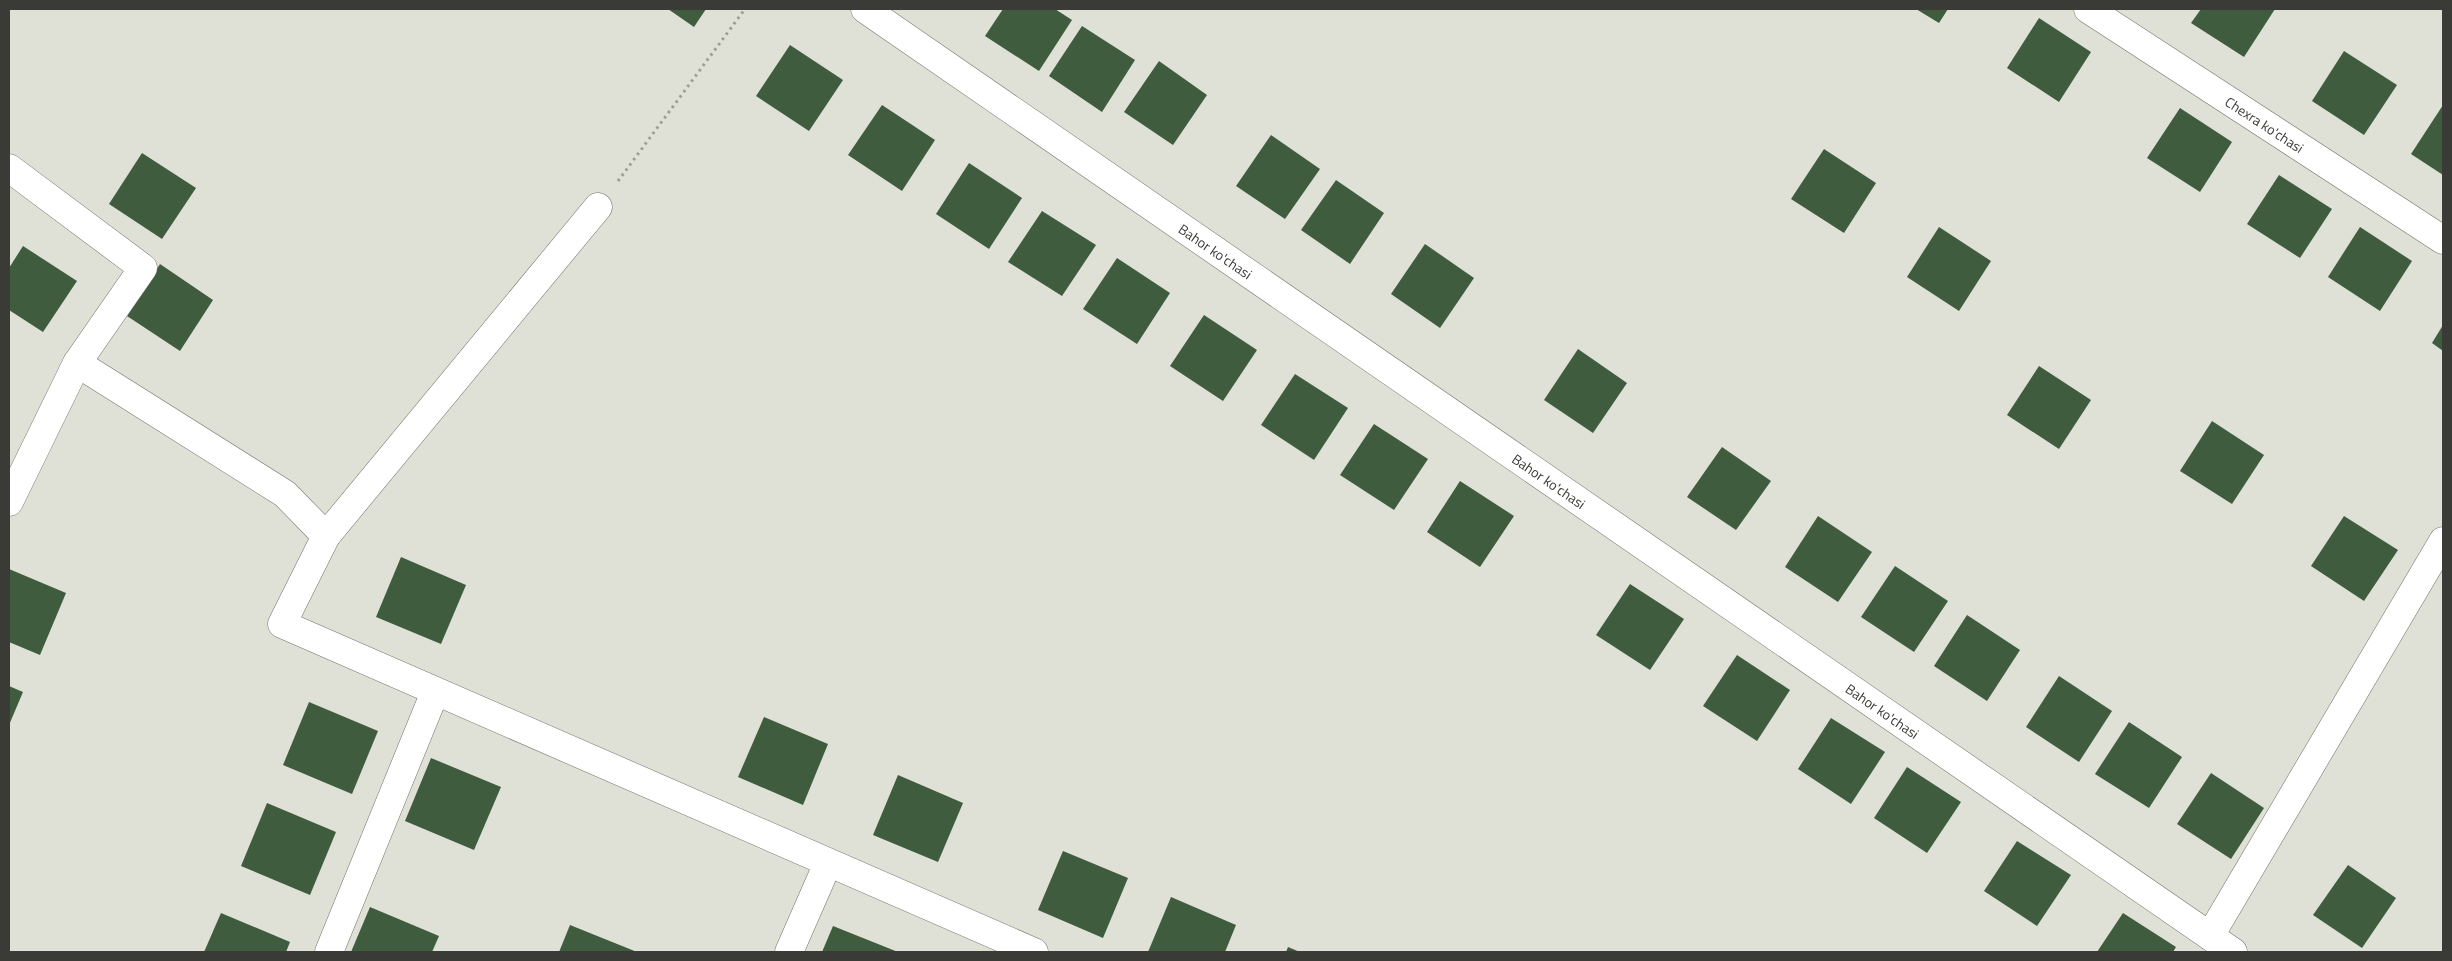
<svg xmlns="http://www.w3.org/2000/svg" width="2452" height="961" viewBox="0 0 2452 961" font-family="'Titillium Web',sans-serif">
<rect width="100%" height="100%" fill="#dfe1d6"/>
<g fill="#3f5c3f">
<polygon points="668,9 706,9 694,27"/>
<polygon points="1003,9 1055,9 1072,20 1039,71 985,36"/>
<polygon points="1916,9 1948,9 1939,23"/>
<polygon points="2201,9 2275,9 2244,57 2191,23"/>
<polygon points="2039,18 2091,52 2059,102 2007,68"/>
<polygon points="1082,26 1135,60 1102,112 1049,76"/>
<polygon points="790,45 843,80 809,131 756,96"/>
<polygon points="2344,51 2397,85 2364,135 2312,101"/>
<polygon points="1159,61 1207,95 1173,145 1124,112"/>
<polygon points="882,105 935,140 902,191 848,155"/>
<polygon points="2443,105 2443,175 2411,154"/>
<polygon points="2180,108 2232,142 2200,192 2147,158"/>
<polygon points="1271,135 1320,169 1285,219 1236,186"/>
<polygon points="1824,149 1876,183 1844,233 1791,199"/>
<polygon points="142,153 196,188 162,239 109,204"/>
<polygon points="969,163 1022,198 989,249 936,214"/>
<polygon points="2279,175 2332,209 2300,258 2247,224"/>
<polygon points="1336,180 1384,213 1350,264 1301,230"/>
<polygon points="1042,211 1096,245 1062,296 1008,262"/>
<polygon points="1939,227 1991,261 1959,311 1907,277"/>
<polygon points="2360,227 2412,261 2380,311 2328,277"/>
<polygon points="1425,244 1474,278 1440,328 1391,294"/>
<polygon points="23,246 77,281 43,332 9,310 9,268"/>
<polygon points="1117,258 1170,293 1137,344 1083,309"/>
<polygon points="160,264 213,300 180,351 127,316"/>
<polygon points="1204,315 1257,350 1223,401 1170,366"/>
<polygon points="2443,325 2443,351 2432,343"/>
<polygon points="1578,349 1627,383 1593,433 1544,400"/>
<polygon points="2039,366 2091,400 2059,449 2007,415"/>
<polygon points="1295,374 1348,408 1314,460 1261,425"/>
<polygon points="2212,421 2264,455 2232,504 2180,471"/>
<polygon points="1374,424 1428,459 1394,510 1340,475"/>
<polygon points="1722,447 1771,481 1736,530 1687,497"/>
<polygon points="1460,481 1514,516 1480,567 1427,532"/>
<polygon points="1818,516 1872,552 1838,602 1785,567"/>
<polygon points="2344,516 2398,550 2364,601 2311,566"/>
<polygon points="401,557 466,585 441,644 376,617"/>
<polygon points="1895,566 1948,601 1914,652 1861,617"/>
<polygon points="9,569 66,593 40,655 9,642"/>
<polygon points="1630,584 1684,619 1650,670 1596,635"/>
<polygon points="1967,615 2020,650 1987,701 1934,666"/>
<polygon points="1737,655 1790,690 1757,741 1703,706"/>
<polygon points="2059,676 2112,711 2079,762 2026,727"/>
<polygon points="9,686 23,692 9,725"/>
<polygon points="309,702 378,731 352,794 283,765"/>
<polygon points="764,717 828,744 803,805 738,777"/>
<polygon points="1831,718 1885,752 1851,804 1798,769"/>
<polygon points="2129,722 2182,757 2149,808 2095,774"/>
<polygon points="431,758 501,787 474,850 405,821"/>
<polygon points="1907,767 1961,802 1927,853 1874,818"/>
<polygon points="2211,773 2264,808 2231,859 2177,824"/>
<polygon points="898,775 963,803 938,862 873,835"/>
<polygon points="267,803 336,832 310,895 241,866"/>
<polygon points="2017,841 2071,875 2037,926 1984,891"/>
<polygon points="1063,851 1128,878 1103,938 1038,910"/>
<polygon points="2348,865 2396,898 2362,948 2313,915"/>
<polygon points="1171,897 1236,925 1225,952 1148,952"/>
<polygon points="370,907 439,936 432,952 351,952"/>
<polygon points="221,913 290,942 286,952 204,952"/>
<polygon points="2123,913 2176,947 2173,952 2097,952"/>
<polygon points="570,925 637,952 559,952"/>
<polygon points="833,926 898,952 822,952"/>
<polygon points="1288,947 1300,952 1286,952"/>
</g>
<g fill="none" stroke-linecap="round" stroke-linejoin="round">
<g stroke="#72746a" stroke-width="29">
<g id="street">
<path id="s1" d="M865 9 2233 952"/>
<path id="s2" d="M2088 9 2443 240"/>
<polyline points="9,168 143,268 77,363 9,502"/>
<polyline points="77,363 285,494 326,536 282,624 1034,952"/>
<polyline points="326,536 598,207"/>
<polyline points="2210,936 2443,541"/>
<polyline points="329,952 435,692"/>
<polyline points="789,952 828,863"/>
</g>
</g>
<polyline stroke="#9c9e96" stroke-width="3" stroke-dasharray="2.5 4" stroke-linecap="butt" points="618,181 745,9"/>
<use href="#street" stroke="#fff" stroke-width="28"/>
</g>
<g text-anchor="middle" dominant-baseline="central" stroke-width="5" stroke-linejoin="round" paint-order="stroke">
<g font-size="14" fill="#3a3b37" stroke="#ecefe3">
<text stroke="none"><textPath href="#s2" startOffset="211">Chexra ko'chasi</textPath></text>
<text stroke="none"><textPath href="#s1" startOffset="426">Bahor ko'chasi</textPath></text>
<text stroke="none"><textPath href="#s1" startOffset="831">Bahor ko'chasi</textPath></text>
<text stroke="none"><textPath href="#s1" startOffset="1236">Bahor ko'chasi</textPath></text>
</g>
</g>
<rect width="2452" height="961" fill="none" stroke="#3a3b37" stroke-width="20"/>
</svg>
